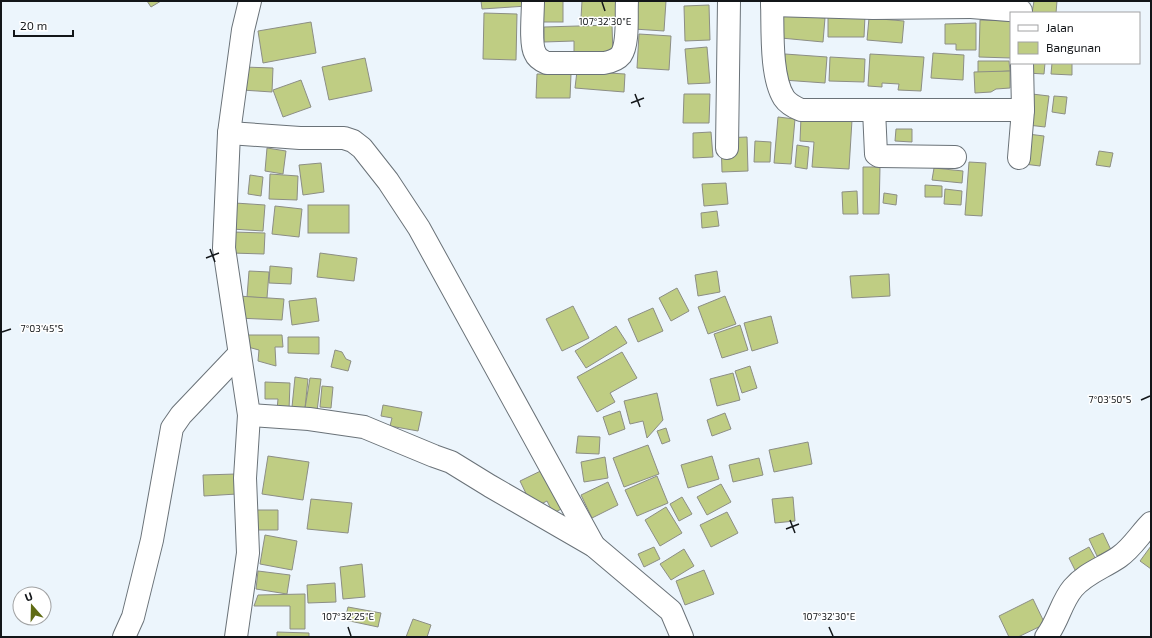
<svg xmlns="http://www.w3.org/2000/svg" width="1152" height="638" viewBox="0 0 1152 638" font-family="'Exo 2',sans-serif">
<rect width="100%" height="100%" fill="#ecf5fc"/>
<g fill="#bfcd83" stroke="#8c8e85">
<polygon points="147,1 161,1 151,7"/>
<polygon points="481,1 527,1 527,6 482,9"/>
<rect x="540" y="1" width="23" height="21"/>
<polygon points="582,1 619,1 618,21 581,18"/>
<polygon points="636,1 666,1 664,31 634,29"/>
<polygon points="1034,1 1057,1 1056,13 1032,13"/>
<polygon points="709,5 710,40 685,41 684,6"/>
<polygon points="484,13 517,14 516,60 483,59"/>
<polygon points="783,15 825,18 823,42 781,38"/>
<polygon points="828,16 865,16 864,37 828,37"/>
<polygon points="869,18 904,21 902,43 867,40"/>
<polygon points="980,20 1011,21 1011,58 979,57"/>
<polygon points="311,22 316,53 263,63 258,31"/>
<polygon points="976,23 976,50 956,50 956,44 945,44 945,24"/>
<polygon points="612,25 613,56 574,58 574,41 544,42 544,27"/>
<polygon points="639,34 671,36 669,70 637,68"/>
<polygon points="707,47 710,83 688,84 685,49"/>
<polygon points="933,53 964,55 963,80 931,78"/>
<polygon points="785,54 827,57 825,83 783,80"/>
<polygon points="870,54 924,57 921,91 898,90 899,84 882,83 882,87 868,86"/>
<polygon points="830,57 865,59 864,82 829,81"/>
<polygon points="365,58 372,91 329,100 322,67"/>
<polygon points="978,61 1009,61 1010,71 978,73"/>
<polygon points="1027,63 1045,63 1044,74 1027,73"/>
<polygon points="1052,63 1072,63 1072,75 1051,74"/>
<polygon points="243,67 273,68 272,92 242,90"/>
<polygon points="577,71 625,74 624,92 575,88"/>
<polygon points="1010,71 1010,88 996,89 991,92 975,93 974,72"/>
<polygon points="537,74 571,74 570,98 536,98"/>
<polygon points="301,80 311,107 283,117 273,90"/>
<polygon points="684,94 710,94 709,123 683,123"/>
<polygon points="1032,94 1049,96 1045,127 1028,125"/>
<polygon points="1054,96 1067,97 1065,114 1052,112"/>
<polygon points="778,117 795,119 791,164 774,163"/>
<polygon points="801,117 852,120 849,169 812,167 814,142 800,141"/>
<polygon points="896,129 912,129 912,142 895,141"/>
<polygon points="711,132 713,157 693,158 693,133"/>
<polygon points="1028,134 1044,136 1040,166 1024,164"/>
<polygon points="747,137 748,171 722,172 721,138"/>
<polygon points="755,141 771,142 770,162 754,162"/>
<polygon points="797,145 809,147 807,169 795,167"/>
<polygon points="267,148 286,151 283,174 265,171"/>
<polygon points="1099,151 1113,153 1110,167 1096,165"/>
<polygon points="969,162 986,163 982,216 965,215"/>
<polygon points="321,163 324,192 303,195 299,165"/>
<polygon points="863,167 880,167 879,214 863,214"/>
<polygon points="934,168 963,171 962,183 932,180"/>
<polygon points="270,174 298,176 297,200 269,199"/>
<polygon points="250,175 263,177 261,196 248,194"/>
<polygon points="726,183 728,204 704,206 702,184"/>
<polygon points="925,185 942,186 942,197 925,197"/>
<polygon points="945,189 962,191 961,205 944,204"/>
<polygon points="857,191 858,214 843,214 842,192"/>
<polygon points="884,193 897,195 896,205 883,203"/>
<polygon points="235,203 265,205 263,231 232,229"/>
<rect x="308" y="205" width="41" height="28"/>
<polygon points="275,206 302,209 299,237 272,234"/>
<polygon points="717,211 719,226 702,228 701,213"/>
<polygon points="233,232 265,233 264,254 231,253"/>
<polygon points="320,253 357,258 354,281 317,277"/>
<polygon points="270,266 292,268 291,284 269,283"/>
<polygon points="249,271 269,272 267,298 247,297"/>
<polygon points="717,271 720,292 698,296 695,275"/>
<polygon points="889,274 890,296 852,298 850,276"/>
<polygon points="677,288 689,311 671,321 659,298"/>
<polygon points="238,296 284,299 282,320 237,318"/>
<polygon points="725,296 736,324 708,334 698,307"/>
<polygon points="316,298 319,321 292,325 289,301"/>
<polygon points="573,306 589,338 562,351 546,319"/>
<polygon points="653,308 663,331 638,342 628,319"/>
<polygon points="771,316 778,343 752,351 744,323"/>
<polygon points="740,325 748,350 722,358 714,334"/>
<polygon points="616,326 627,343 586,368 575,351"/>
<polygon points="244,335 282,335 283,347 275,347 276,366 258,361 259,350 244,346"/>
<polygon points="288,337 319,337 319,354 288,353"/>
<polygon points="335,350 342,352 346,359 351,361 348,371 331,367"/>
<polygon points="622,352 637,378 610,393 615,402 597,412 577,377"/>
<polygon points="750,366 757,388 742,393 735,371"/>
<polygon points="733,373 740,400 717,406 710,379"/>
<polygon points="295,377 308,379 305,408 292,407"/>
<polygon points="310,378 321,379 317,411 305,408"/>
<polygon points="265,382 290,383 289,410 277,410 278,399 265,399"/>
<polygon points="322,386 333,387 331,408 320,407"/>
<polygon points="657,393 663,420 647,438 643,421 630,424 624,401"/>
<polygon points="383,405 422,412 418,431 390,426 392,418 381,416"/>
<polygon points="620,411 625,429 609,435 603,417"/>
<polygon points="725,413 731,429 712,436 707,420"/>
<polygon points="666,428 670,441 662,444 657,431"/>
<polygon points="578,436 600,437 599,454 576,453"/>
<polygon points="808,442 812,464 774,472 769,450"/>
<polygon points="648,445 659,474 624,487 613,458"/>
<polygon points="268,456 309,462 303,500 262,494"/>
<polygon points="712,456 719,479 688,488 681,465"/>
<polygon points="605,457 608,478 584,482 581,462"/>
<polygon points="759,458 763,475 733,482 729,465"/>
<polygon points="553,465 572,504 553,513 547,501 533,508 520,481"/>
<polygon points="236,474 237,494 204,496 203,475"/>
<polygon points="657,476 668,503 637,516 625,490"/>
<polygon points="608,482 618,505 592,518 581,495"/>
<polygon points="721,484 731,502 707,515 697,497"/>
<polygon points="682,497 692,514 679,521 670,504"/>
<polygon points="793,497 795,521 775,523 772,499"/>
<polygon points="311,499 352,503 348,533 307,529"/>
<polygon points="666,507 682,533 660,546 645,520"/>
<polygon points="256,510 278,510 278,530 255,530"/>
<polygon points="727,512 738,533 711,547 700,525"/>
<polygon points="1103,533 1111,550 1097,556 1089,539"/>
<polygon points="265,535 297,541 292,570 260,564"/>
<polygon points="1151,546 1151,569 1140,561"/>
<polygon points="654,547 660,559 644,567 638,554"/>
<polygon points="1089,547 1098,563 1077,574 1069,558"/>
<polygon points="684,549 694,566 671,580 660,564"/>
<polygon points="362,564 365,597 343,599 340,567"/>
<polygon points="704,570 714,594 685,605 676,581"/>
<polygon points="258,571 290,575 287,594 256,589"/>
<polygon points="335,583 336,602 308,603 307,585"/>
<polygon points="305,594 305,629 290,629 290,606 254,606 258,595"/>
<polygon points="1033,599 1045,624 1018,637 1009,637 999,616"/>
<polygon points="348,607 381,613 378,627 345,620"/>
<polygon points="413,619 431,625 427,637 406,637"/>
<polygon points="277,632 309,633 309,637 277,637"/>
</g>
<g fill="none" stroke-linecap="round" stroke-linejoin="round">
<g stroke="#6a7278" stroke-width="24">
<g id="minor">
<path d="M533 1C533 13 530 44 535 53 537 58 542 61 547 63H604C610 62 617 60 621 55 629 43 626 15 627 1"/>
<path d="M772 1C773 27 770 76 784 98 788 104 794 107 801 110H1023L1022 63"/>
<polyline points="772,5 873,8 971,7 971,1"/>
<polyline points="971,7 1021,11"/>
<polyline points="874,110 876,154 879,156 955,157"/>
<polyline points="229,133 300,138 344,138 353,141 362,148 388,181 419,228 594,546"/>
<polyline points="727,148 729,1"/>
<polyline points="1019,158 1023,110"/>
<polyline points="249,415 309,419 364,427 434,456 451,462 490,486 594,546 671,611 682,637"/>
<polyline points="124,637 133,617 152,540 172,428 181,415 239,354"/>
<polyline points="236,637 248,553 245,478 249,415 224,248 229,133 243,30 250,1"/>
<path d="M1046 637C1058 622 1061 602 1073 588 1086 573 1103 568 1119 557 1132 548 1140 534 1151 523"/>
</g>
</g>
<use href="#minor" stroke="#fff" stroke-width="22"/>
</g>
<path fill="none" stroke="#131619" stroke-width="1.5" d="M602 2 605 11M635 94 640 107M631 103 644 98M210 249 215 262M206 258 219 253M2 332 11 329M1141 400 1150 396M790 520 795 533M786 529 799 524M348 627 351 636M829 627 833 636"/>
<g font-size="10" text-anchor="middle" fill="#131619" stroke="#fff" stroke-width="3" stroke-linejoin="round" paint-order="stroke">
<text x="605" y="25">107°32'30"E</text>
<text x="42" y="332">7°03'45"S</text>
<text x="1110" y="403">7°03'50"S</text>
<text x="348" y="620">107°32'25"E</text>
<text x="829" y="620">107°32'30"E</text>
</g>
<rect width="1152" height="638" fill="none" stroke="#131619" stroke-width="4"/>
<rect x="1010" y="12" width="130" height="52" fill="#ffffff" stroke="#a1a2a3"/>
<rect x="1018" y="25" width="20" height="6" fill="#ffffff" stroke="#a1a2a3"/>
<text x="1046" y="32" font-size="12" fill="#131619">Jalan</text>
<rect x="1018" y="42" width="20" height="12" fill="#bfcd83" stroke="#a1a2a3"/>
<text x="1046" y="52" font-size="12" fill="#131619">Bangunan</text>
<g transform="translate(32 606) rotate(340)"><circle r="19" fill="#ffffff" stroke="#a1a2a3"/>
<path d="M0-3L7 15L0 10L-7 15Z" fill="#5f6b13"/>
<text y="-6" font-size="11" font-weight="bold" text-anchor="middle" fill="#131619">U</text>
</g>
<path d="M14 30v6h59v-6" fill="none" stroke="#131619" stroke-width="2"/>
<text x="20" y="30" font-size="12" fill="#131619" stroke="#ffffff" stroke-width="3" paint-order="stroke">20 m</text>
</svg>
